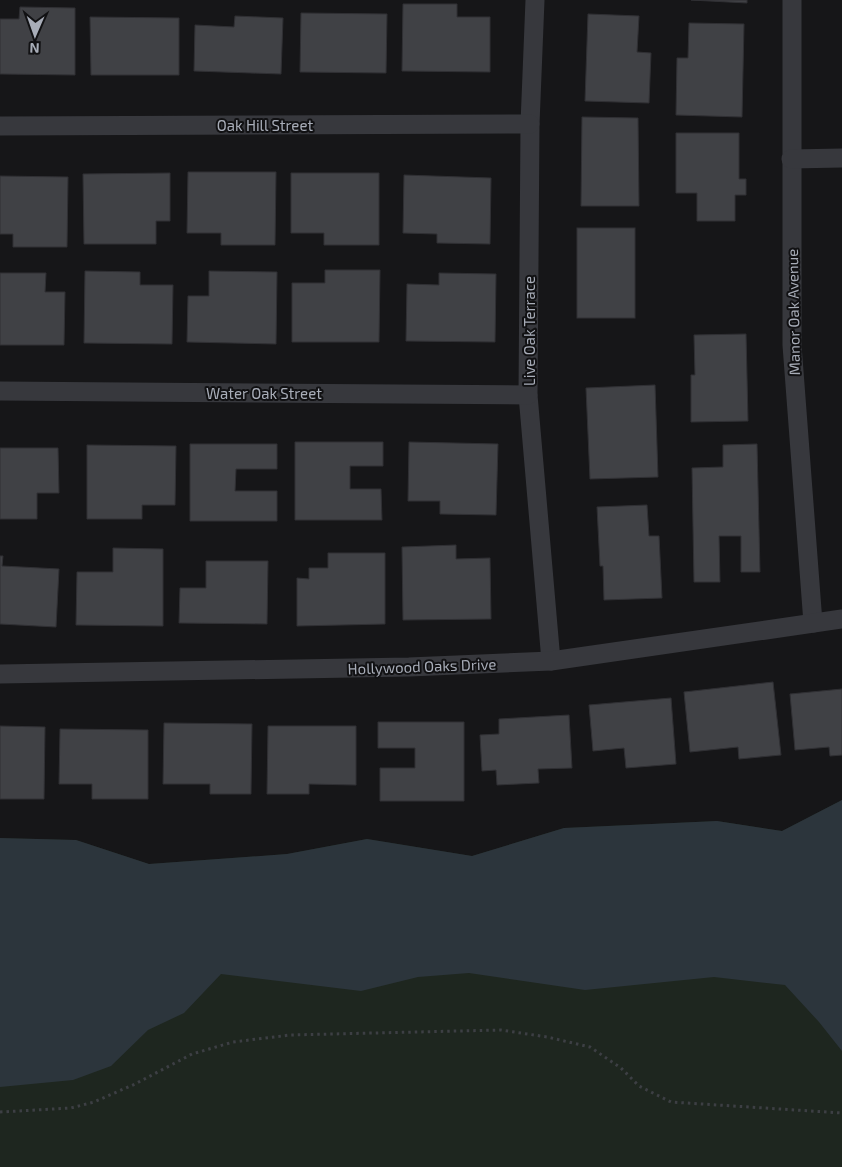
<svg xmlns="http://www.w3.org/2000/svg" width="842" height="1167" viewBox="0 0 842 1167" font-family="'Exo 2',sans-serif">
<rect width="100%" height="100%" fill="#161618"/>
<polygon fill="#1e261f" points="842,800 842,1167 0,1167 0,838 76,840 149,864 287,854 367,839 472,856 564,828 717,821 782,831"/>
<polygon fill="#2c353c" points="842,800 842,1051 819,1022 785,985 714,977 585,990 469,973 418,977 361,991 221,974 184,1013 148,1030 111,1066 73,1080 0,1087 0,838 76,840 149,864 287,854 367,839 472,856 564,828 717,821 782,831"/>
<g fill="#404145" stroke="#303034">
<polygon points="691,0 747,0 747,3"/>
<polygon points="403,4 457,4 457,17 490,17 490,72 402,71"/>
<polygon points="20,7 75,8 75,75 0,74 0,19 19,19"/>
<polygon points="301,13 387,14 386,73 300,72"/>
<polygon points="588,14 639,16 637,52 651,53 649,103 585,101"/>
<polygon points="235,16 283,18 281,74 194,71 195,25 234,27"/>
<polygon points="90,17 179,18 179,75 91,75"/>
<polygon points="689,23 744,24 742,117 676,115 677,58 688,58"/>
<polygon points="582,117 638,118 639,206 581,206"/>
<polygon points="676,133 739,133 739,179 746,179 746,195 735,195 735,221 697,221 697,193 676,193"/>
<polygon points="188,172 276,172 275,245 221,245 221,233 187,233"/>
<polygon points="170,173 170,221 156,221 156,244 84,244 83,174"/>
<polygon points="291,173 379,173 379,245 324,245 324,233 291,233"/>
<polygon points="404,175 491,178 490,244 437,243 437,234 403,233"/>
<polygon points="0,176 68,177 67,247 13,247 13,234 0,234"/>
<rect x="577" y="228" width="58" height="90"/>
<polygon points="325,270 380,270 379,342 292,342 292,283 325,283"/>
<polygon points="85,271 140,272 140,285 173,285 172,344 84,343"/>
<polygon points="209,271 277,272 276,344 187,342 188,296 209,296"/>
<polygon points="0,273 46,273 45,292 65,292 64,345 0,345"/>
<polygon points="439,273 496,274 495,342 406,341 407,284 439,285"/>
<polygon points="746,334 748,421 691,422 691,375 695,375 694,335"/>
<polygon points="655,385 658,477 590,479 586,388"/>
<polygon points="295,442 383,442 383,466 350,466 350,489 381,489 382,520 295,520"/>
<polygon points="409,442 498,444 496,515 440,514 440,501 408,501"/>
<polygon points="190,444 277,444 277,469 236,469 235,491 277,491 277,521 190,521"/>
<polygon points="757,444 760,572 741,572 741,536 719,536 720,582 694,582 692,468 723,467 723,445"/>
<polygon points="87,445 176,446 175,505 142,505 142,519 87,519"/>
<polygon points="0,448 58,448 59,493 37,493 37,519 0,519"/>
<polygon points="647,505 649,536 659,536 662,598 604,600 603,566 600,566 597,507"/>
<polygon points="456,545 456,559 490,558 491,619 403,620 402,547"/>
<polygon points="113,548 163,549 163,626 76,625 77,572 113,572"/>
<polygon points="328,553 385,553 385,624 297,626 297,578 309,579 309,568 328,568"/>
<polygon points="0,556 3,556 2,566 59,569 56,627 0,624"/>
<polygon points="206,561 268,561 267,624 179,623 180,588 206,588"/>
<polygon points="773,682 781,755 739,759 738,747 690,752 684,692"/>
<polygon points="842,689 842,755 830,756 829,747 795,750 790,694"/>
<polygon points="671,698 676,764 626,768 624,748 593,751 589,705"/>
<polygon points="569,715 572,768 538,769 539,783 497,785 496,770 482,771 480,735 499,734 499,719"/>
<polygon points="378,722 464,722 464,801 380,801 380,768 415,768 415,748 378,748"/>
<polygon points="164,723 252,724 251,794 210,794 210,784 163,784"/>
<polygon points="0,726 45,727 44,799 0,799"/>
<polygon points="268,726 356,726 356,785 309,784 309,794 267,794"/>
<polygon points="60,729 148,730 148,799 92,799 92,784 59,784"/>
</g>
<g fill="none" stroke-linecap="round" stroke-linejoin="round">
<polyline stroke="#3d3f44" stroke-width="3" stroke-dasharray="2.5 4" stroke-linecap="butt" points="0,1112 71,1108 94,1102 135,1084 192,1054 233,1042 290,1035 501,1030 547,1037 590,1047 621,1068 639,1086 671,1102 842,1113"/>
<g stroke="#37383d" stroke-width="19">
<polyline points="535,0 530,124 528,395 551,661"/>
<polyline points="792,0 792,345 813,623"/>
<polyline points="0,126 530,124"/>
<polyline points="791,159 842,158"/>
<polyline points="0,391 528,395"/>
<polyline points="0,674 409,667 551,661 842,619"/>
</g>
</g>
<g text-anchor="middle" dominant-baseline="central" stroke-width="4" stroke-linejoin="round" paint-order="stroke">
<g font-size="15" fill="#a8adb8" stroke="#111113">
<text x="265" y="125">Oak Hill Street</text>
<text transform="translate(793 312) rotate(-91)">Manor Oak Avenue</text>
<text transform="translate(529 331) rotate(-90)">Live Oak Terrace</text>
<text x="264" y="393">Water Oak Street</text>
<text transform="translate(422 666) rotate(-2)">Hollywood Oaks Drive</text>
</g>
</g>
<g transform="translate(35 35) rotate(182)" stroke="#111113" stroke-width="4" paint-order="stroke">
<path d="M0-4L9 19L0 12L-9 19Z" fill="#a8adb8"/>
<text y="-8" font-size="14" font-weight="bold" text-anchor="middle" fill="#a8adb8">N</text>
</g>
</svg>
